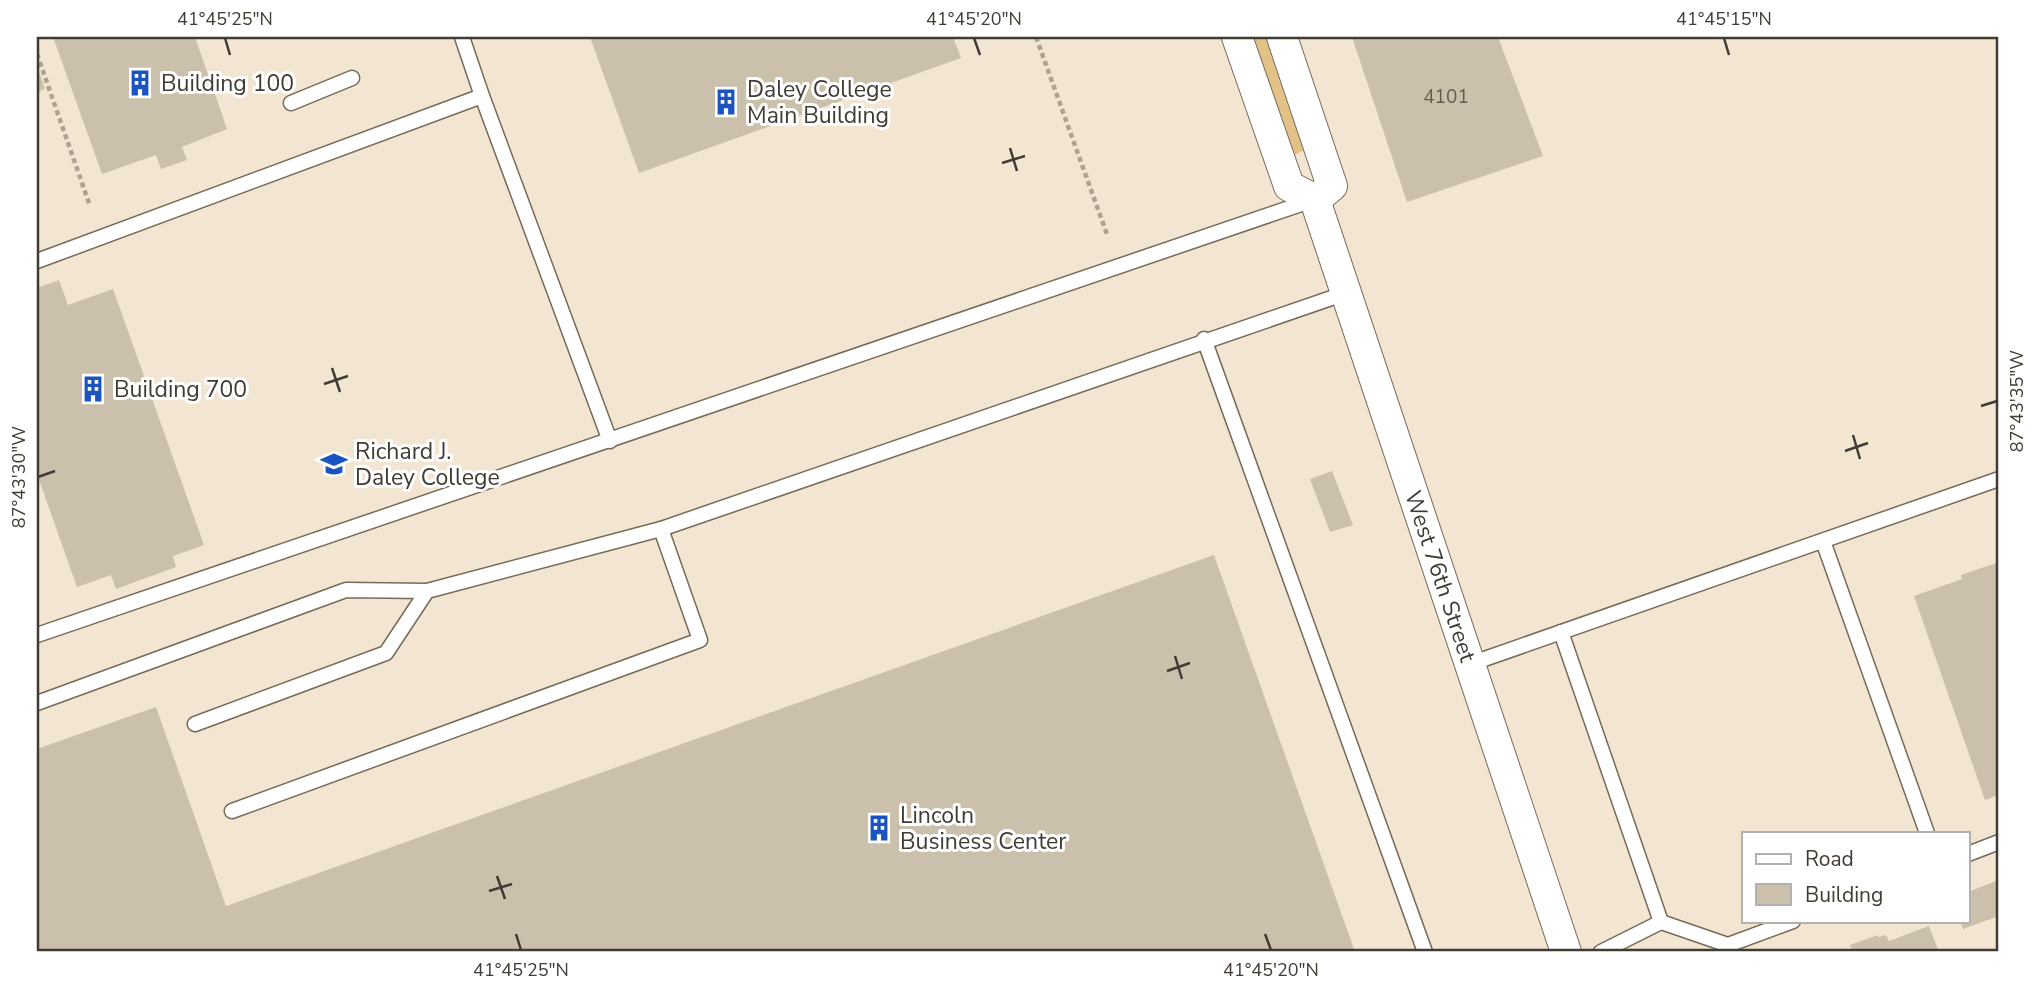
<svg xmlns="http://www.w3.org/2000/svg" width="2036" height="989" viewBox="0 0 2036 989" font-family="'Nunito Sans',sans-serif">
<rect width="100%" height="100%" fill="#f2e6d2"/>
<polygon fill="#e3c287" points="1251,37 1270,37 1310,148 1292,156"/>
<g fill="#cbc0ac">
<polygon points="53,37 195,37 227,129 182,147 187,160 161,169 156,155 102,174"/>
<polygon points="590,37 953,37 961,58 639,173"/>
<polygon points="1352,37 1498,37 1543,156 1407,202"/>
<polygon points="37,66 45,89 37,92"/>
<polygon points="59,280 68,305 113,289 204,545 173,556 176,567 116,589 111,575 77,587 37,474 37,288"/>
<polygon points="1332,471 1353,525 1330,532 1310,479"/>
<polygon points="1214,555 1355,952 37,952 37,749 156,707 226,906"/>
<polygon points="1999,562 1999,795 1985,800 1914,596 1962,579 1961,575"/>
<polygon points="1999,880 1999,916 1963,929 1960,921 1968,921 1968,892"/>
<polygon points="1929,926 1939,952 1846,952 1852,950 1850,945 1878,935 1878,937 1886,935 1889,941"/>
</g>
<g fill="none" stroke-linecap="round" stroke-linejoin="round">
<g stroke="#766b59" stroke-width="17">
<g id="lane">
<polyline points="462,37 482,96"/>
<polyline points="291,103 352,78"/>
<polyline points="37,261 482,96 610,441"/>
<polyline points="1204,339 1425,952"/>
<polyline points="1823,541 1927,833"/>
<polyline points="1561,632 1661,922 1601,952"/>
<polyline points="37,635 1310,201"/>
<polyline points="1470,664 1999,479"/>
<polyline points="37,703 346,590 427,591 661,529"/>
<polyline points="195,724 386,653 427,591"/>
<polyline points="232,811 700,640 661,529 1346,293"/>
<polyline points="1968,854 1999,842"/>
<polyline points="1661,922 1728,945 1793,921"/>
</g>
</g>
<g stroke="#766b59" stroke-width="32">
<g id="street">
<path id="s1" d="M1237 37 1289 186 1315 200 1566 952"/>
<polyline points="1282,37 1332,186 1315,200"/>
</g>
</g>
<g stroke="#aca394" stroke-width="4.5" stroke-dasharray="5 3.5" stroke-linecap="butt">
<polyline points="1036,37 1108,237"/>
<polyline points="37,54 90,206"/>
</g>
<use href="#lane" stroke="#fff" stroke-width="14"/>
<use href="#street" stroke="#fff" stroke-width="30"/>
</g>
<path fill="none" stroke="#403c34" stroke-width="2.5" d="M225 38 230 55M974 38 980 55M1724 38 1729 55M1010 148 1017 171M1002 163 1025 156M332 368 340 392M324 384 348 376M1981 406 1997 401M1853 435 1860 459M1845 451 1868 443M38 477 55 471M1175 656 1182 679M1167 671 1190 663M497 876 505 899M489 891 512 884M516 934 521 950M1265 934 1271 950"/>
<defs>
<g id="building-bare" transform="scale(2.1)"><path d="M-4-6H4V6H1V3H-1V6H-4ZM-2.5-4.3h1.7v1.8h-1.7ZM.8-4.3h1.7v1.8H.8ZM-2.5-1h1.7V.8h-1.7ZM.8-1h1.7V.8H.8Z" fill="#1954c0" stroke="#fff" stroke-width="2.5" paint-order="stroke"/></g>
<g id="university-bare" transform="scale(2.1)"><path d="M0-5L7-2L0 1L-7-2ZM-4 1L0 2.5L4 1V4Q0 6-4 4Z" fill="#1954c0" stroke="#fff" stroke-width="2.5" paint-order="stroke"/></g>
</defs>
<g fill-rule="evenodd">
<use href="#building-bare" x="140" y="83"/>
<use href="#building-bare" x="726" y="102"/>
<use href="#building-bare" x="93" y="389"/>
<use href="#university-bare" x="334" y="464"/>
<use href="#building-bare" x="879" y="828"/>
</g>
<g text-anchor="middle" dominant-baseline="central" stroke-width="6" stroke-linejoin="round" paint-order="stroke">
<g font-size="19" fill="#635d52">
<text x="1446" y="97">4101</text>
</g>
<g font-size="23" fill="#403c34" stroke="#fff" text-anchor="start">
<text x="161" y="83">Building 100</text>
<text x="747" y="89">Daley College<tspan x="747" dy="26">Main Building</tspan></text>
<text x="114" y="389">Building 700</text>
<text x="355" y="451">Richard J.<tspan x="355" dy="26">Daley College</tspan></text>
<text x="900" y="815">Lincoln<tspan x="900" dy="26">Business Center</tspan></text>
</g>
<g font-size="23" fill="#403c34" stroke="#fff">
<text stroke="none"><textPath href="#s1" startOffset="584">West 76th Street</textPath></text>
</g>
</g>
<rect width="2036" height="989" fill="none" stroke="#ffffff" stroke-width="77"/>
<rect x="1742" y="832" width="228" height="91" fill="#ffffff" stroke="#b3b1ae" stroke-width="2"/>
<rect x="1756" y="854" width="35" height="10" fill="#ffffff" stroke="#b3b1ae" stroke-width="2"/>
<text x="1805" y="866" font-size="21" fill="#403c34">Road</text>
<rect x="1756" y="884" width="35" height="21" fill="#cbc0ac" stroke="#b3b1ae" stroke-width="2"/>
<text x="1805" y="902" font-size="21" fill="#403c34">Building</text>
<rect x="38" y="38" width="1959" height="912" fill="none" stroke="#403c34" stroke-width="2.5"/>
<g font-size="18" text-anchor="middle" fill="#403c34">
<text x="225" y="25">41°45'25"N</text>
<text x="974" y="25">41°45'20"N</text>
<text x="1724" y="25">41°45'15"N</text>
<text transform="translate(2017 401) rotate(-90)" y="6">87°43'35"W</text>
<text transform="translate(19 477) rotate(-90)" y="6">87°43'30"W</text>
<text x="521" y="976">41°45'25"N</text>
<text x="1271" y="976">41°45'20"N</text>
</g>
</svg>
